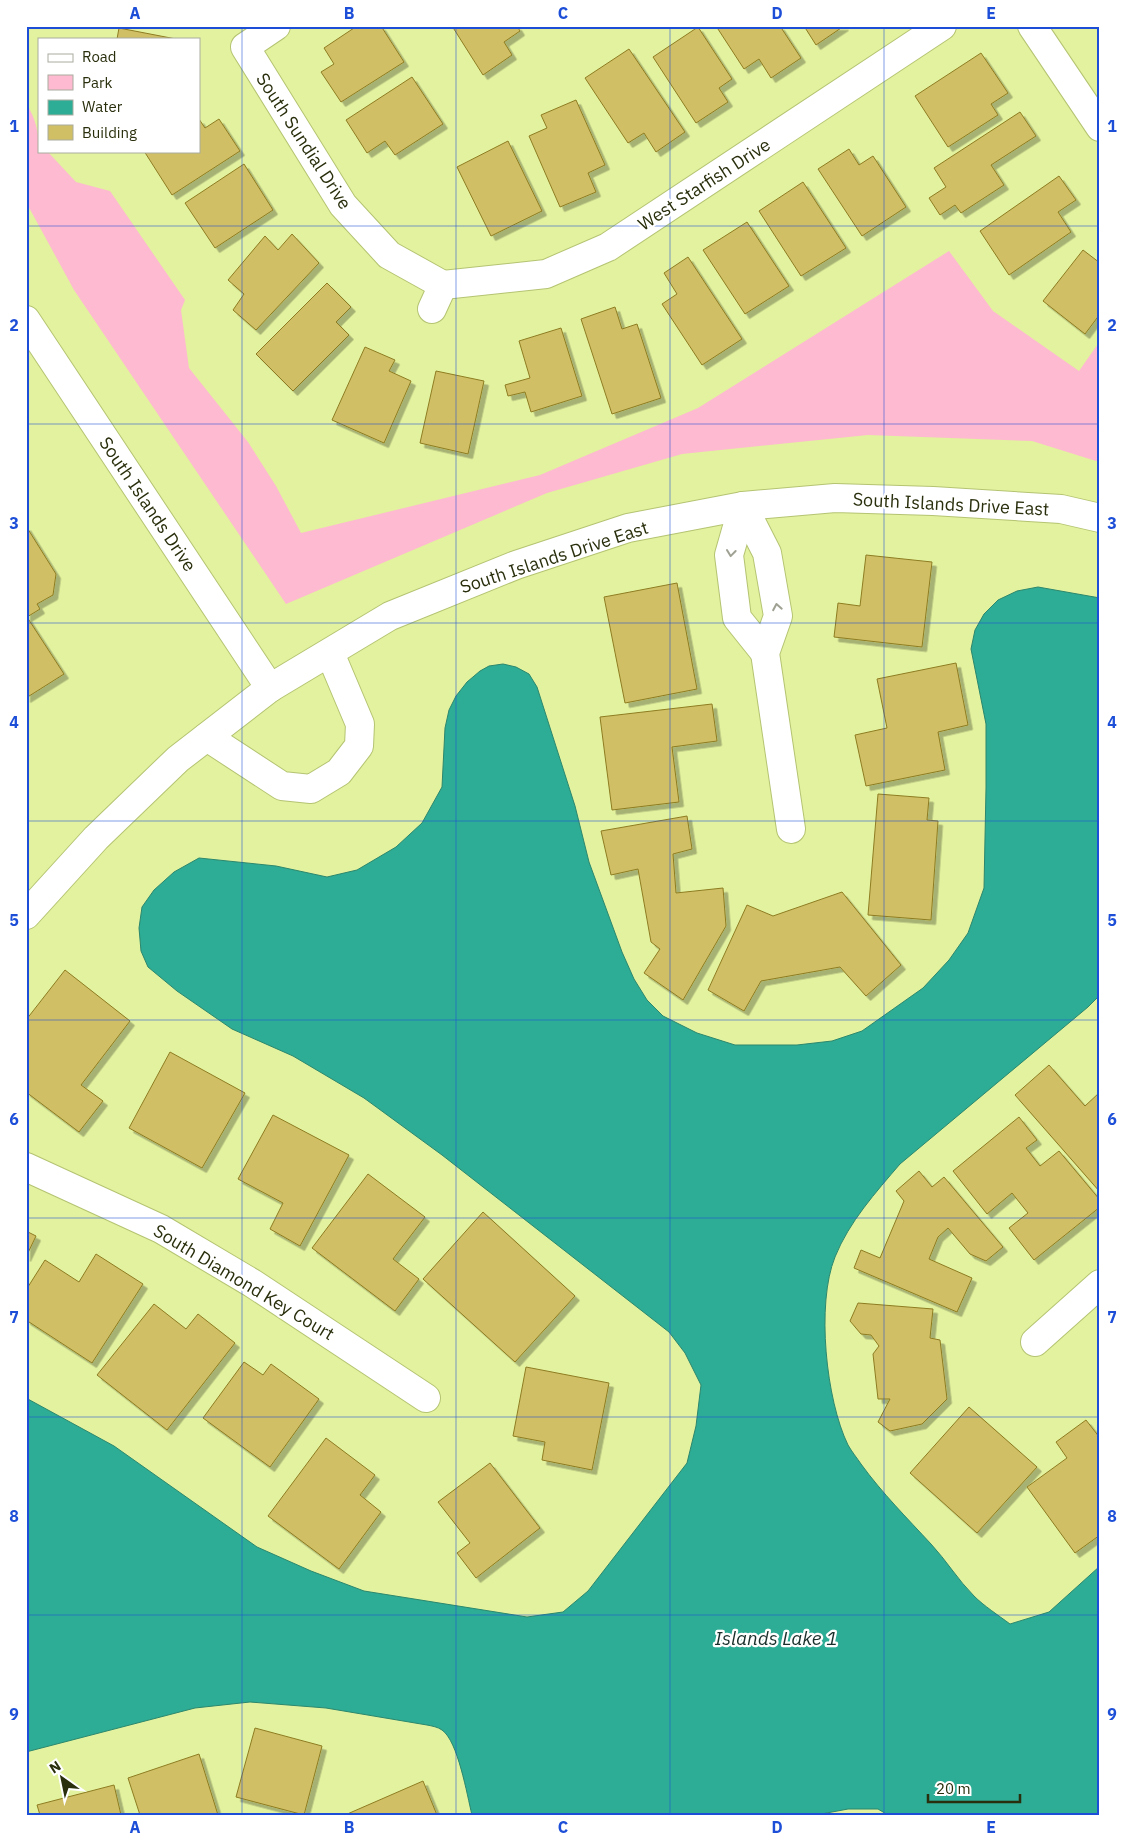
<svg xmlns="http://www.w3.org/2000/svg" width="1126" height="1841" viewBox="0 0 1126 1841" font-family="'IBM Plex Sans',sans-serif">
<defs>
<filter id="shadow"><feDropShadow dx="4.5" dy="4.5" stdDeviation="0" flood-color="#0004"/></filter>
</defs>
<rect width="100%" height="100%" fill="#e2f29e"/>
<path fill="#febad0" d="M26 103C36 119 39 133 39 151H47L76 182 110 191 185 300 181 310 189 368 248 442 276 486 301 533 540 475 698 408 949 251 993 311 1079 371 1100 341V460L1096 461 1032 441 868 435 682 454 547 493 286 604 74 290 26 202Z"/>
<path fill="#2dad96" stroke="#2c876d" d="M1038 587 1100 598V995L1088 1007 900 1164C876 1192 849 1222 835 1257 816 1304 826 1400 848 1445 852 1452 857 1458 861 1464 882 1493 907 1518 931 1544 946 1560 958 1580 974 1596 984 1606 998 1615 1010 1624L1049 1612 1100 1566V1815H888L878 1809H848L816 1815H472C467 1795 458 1741 442 1730 438 1727 432 1726 427 1725L326 1708 250 1702 195 1708 26 1752V1398L114 1446 257 1547 311 1571 364 1591 527 1617 563 1612 588 1591 687 1463 696 1426 701 1385 685 1353 669 1332 442 1155 364 1098 293 1056 232 1029 177 991 148 967 141 951 139 928 142 907 154 890 174 872 199 858 276 866 327 877 357 870 396 847 422 823 442 787 445 728 449 710 456 696 467 682 480 671 489 666 503 664 516 667 529 674 537 687 575 806 589 862 622 952 634 979 647 1000 663 1016 697 1033 735 1045H797L832 1041 862 1031 923 988 949 960 968 933 984 888 986 788V724L971 649 975 630 984 614 998 600 1017 591Z"/>
<g fill="#d1bf65" stroke="#8e7c22" filter="url(#shadow)">
<polygon points="357,26 381,26 404,62 341,102 321,72 334,64 324,48"/>
<polygon points="452,26 517,26 520,31 504,42 512,55 483,75"/>
<polygon points="716,26 780,26 801,58 771,78 759,59 744,69"/>
<polygon points="804,26 844,26 816,45"/>
<polygon points="698,27 732,79 719,88 728,102 696,123 653,57"/>
<polygon points="119,28 176,39 117,39"/>
<polygon points="629,49 685,132 656,152 644,133 628,143 585,78"/>
<polygon points="981,53 1008,93 991,104 998,115 948,147 915,96"/>
<polygon points="412,77 443,124 395,155 385,141 367,153 346,120"/>
<polygon points="576,100 605,165 588,173 596,192 560,207 529,136 547,128 541,115"/>
<polygon points="1020,112 1036,136 991,165 1004,185 961,213 955,205 940,215 929,198 946,187 934,168"/>
<polygon points="199,119 205,128 219,119 240,151 172,195 144,151 199,151"/>
<polygon points="508,141 542,211 491,236 457,167"/>
<polygon points="849,149 859,165 873,156 906,207 862,236 818,169"/>
<polygon points="244,164 273,210 215,248 185,203"/>
<polygon points="1059,176 1076,200 1058,212 1071,232 1009,275 980,231"/>
<polygon points="803,182 846,248 801,276 759,211"/>
<polygon points="747,222 789,286 745,314 703,250"/>
<polygon points="292,234 319,263 256,330 233,310 244,294 228,280 265,236 278,250"/>
<polygon points="1083,250 1100,263 1100,314 1085,334 1043,301"/>
<polygon points="688,257 742,339 702,365 662,304 677,294 664,273"/>
<polygon points="327,283 351,307 336,322 349,335 293,391 256,354"/>
<polygon points="615,307 622,329 637,324 661,398 612,414 581,319"/>
<polygon points="561,328 582,396 531,412 525,392 508,396 505,385 530,378 519,341"/>
<polygon points="365,347 395,360 389,371 411,381 384,443 332,420"/>
<polygon points="436,371 484,381 468,454 420,443"/>
<polygon points="26,526 56,574 53,595 37,604 40,609 27,617 64,674 26,698"/>
<polygon points="866,555 932,562 922,647 834,637 838,603 860,606"/>
<polygon points="677,583 697,689 625,703 604,597"/>
<polygon points="956,663 968,725 938,732 945,770 866,786 855,735 887,728 877,679"/>
<polygon points="712,704 717,741 672,747 679,802 612,810 600,717"/>
<polygon points="878,794 929,798 927,820 938,821 931,920 868,915"/>
<polygon points="687,816 692,849 673,854 676,893 723,888 726,926 683,1000 644,973 660,949 651,942 638,869 611,875 601,831"/>
<polygon points="842,892 901,965 866,996 840,967 761,981 744,1011 708,990 747,905 773,916"/>
<polygon points="65,970 130,1021 81,1085 103,1101 79,1132 26,1092 26,1020"/>
<polygon points="170,1052 245,1093 202,1168 129,1128"/>
<polygon points="1049,1065 1085,1106 1100,1092 1100,1192 1015,1095"/>
<polygon points="273,1115 349,1155 300,1246 270,1229 283,1203 238,1179"/>
<polygon points="1019,1117 1037,1140 1026,1148 1040,1166 1059,1151 1100,1200 1100,1207 1034,1260 1009,1228 1028,1213 1012,1193 987,1214 953,1171"/>
<polygon points="919,1171 932,1187 944,1177 1003,1247 986,1261 970,1254 948,1228 938,1237 929,1259 972,1278 957,1312 854,1268 861,1250 880,1258 904,1201 896,1191"/>
<polygon points="368,1174 425,1217 393,1259 419,1279 395,1311 312,1248"/>
<polygon points="483,1212 575,1296 515,1362 423,1279"/>
<polygon points="26,1231 36,1236 26,1257"/>
<polygon points="96,1254 143,1284 92,1363 26,1320 26,1290 45,1260 79,1282"/>
<polygon points="858,1303 933,1309 930,1338 940,1340 947,1399 922,1424 890,1431 878,1422 890,1399 878,1399 873,1354 879,1346 871,1335 861,1334 850,1321"/>
<polygon points="154,1304 186,1329 198,1314 235,1343 167,1430 97,1375"/>
<polygon points="244,1362 263,1375 271,1364 319,1399 270,1467 203,1418"/>
<polygon points="526,1367 609,1383 592,1470 542,1460 545,1442 513,1436"/>
<polygon points="969,1407 1037,1467 977,1533 910,1473"/>
<polygon points="1086,1420 1100,1438 1100,1535 1075,1553 1027,1487 1067,1458 1056,1442"/>
<polygon points="326,1438 375,1475 360,1495 381,1512 339,1569 268,1516"/>
<polygon points="490,1463 540,1528 476,1578 457,1553 470,1543 438,1502"/>
<polygon points="255,1728 322,1746 304,1815 236,1797"/>
<polygon points="199,1754 218,1815 140,1815 128,1778"/>
<polygon points="423,1781 437,1815 345,1815"/>
<polygon points="114,1785 121,1815 40,1815 37,1805"/>
</g>
<g fill="none" stroke-linecap="round" stroke-linejoin="round">
<g stroke="#b4c472" stroke-width="30">
<g id="minor">
<polyline points="276,26 245,47 343,205 389,255 443,285"/>
<polyline points="1032,26 1100,127"/>
<polyline points="443,285 546,274 608,247 942,26"/>
<polyline points="432,309 443,285"/>
<polyline points="26,320 270,688"/>
<polyline points="743,506 767,553 778,616 765,653 791,829"/>
<polyline points="743,506 729,555 737,618 765,653"/>
<polyline points="207,737 282,786 311,789 339,772 359,746 360,724 330,653"/>
<polyline points="26,915 96,838 178,759 270,688 390,616 516,565 628,528 743,506 835,498 933,501 1061,509 1100,518"/>
<polyline points="26,1167 161,1229 252,1283 426,1398"/>
<polyline points="1035,1342 1100,1284"/>
</g>
</g>
<use href="#minor" stroke="#fff" stroke-width="28"/>
</g>
<defs><path id="oneway-chevron" d="M-2-3.5L2.5 0L-2 3.5" fill="none" stroke-width="1.6" stroke-linecap="round" stroke-linejoin="round" transform="scale(1.25)"/></defs>
<g stroke="#9fa192">
<use href="#oneway-chevron" transform="translate(731 553) rotate(97)"/>
<use href="#oneway-chevron" transform="translate(777 607) rotate(-100)"/>
</g>
<path fill="none" stroke="#1d4ed8" stroke-width="1" stroke-opacity="0.55" d="M242 26V1815M456 26V1815M670 26V1815M884 26V1815M26 226H1100M26 424H1100M26 623H1100M26 821H1100M26 1020H1100M26 1218H1100M26 1417H1100M26 1615H1100"/>
<g text-anchor="middle" dominant-baseline="central" stroke-width="4.5" stroke-linejoin="round" paint-order="stroke">
<g font-size="18" fill="#292f0c" stroke="#fff">
<text transform="translate(304 141) rotate(57)">South Sundial Drive</text>
<text transform="translate(704 184) rotate(-33)">West Starfish Drive</text>
<text transform="translate(148 504) rotate(56)">South Islands Drive</text>
<text transform="translate(951 504) rotate(3)">South Islands Drive East</text>
<text transform="translate(554 557) rotate(-18)">South Islands Drive East</text>
<text transform="translate(244 1282) rotate(31)">South Diamond Key Court</text>
</g>
<g font-size="19" font-style="italic" fill="#1a2f2b" stroke="#fff">
<text x="776" y="1638">Islands Lake 1</text>
</g>
</g>
<rect width="1126" height="1841" fill="none" stroke="#ffffff" stroke-width="55"/>
<rect x="38" y="38" width="162" height="115" fill="#ffffff" stroke="#a9ac9e"/>
<rect x="48" y="54" width="25" height="8" fill="#ffffff" stroke="#a9ac9e"/>
<text x="82" y="62" font-size="15" fill="#292f0c">Road</text>
<rect x="48" y="75" width="25" height="15" fill="#febad0" stroke="#a9ac9e"/>
<text x="82" y="88" font-size="15" fill="#292f0c">Park</text>
<rect x="48" y="100" width="25" height="15" fill="#2dad96" stroke="#a9ac9e"/>
<text x="82" y="112" font-size="15" fill="#292f0c">Water</text>
<rect x="48" y="125" width="25" height="15" fill="#d1bf65" stroke="#a9ac9e"/>
<text x="82" y="138" font-size="15" fill="#292f0c">Building</text>
<g transform="translate(62 1778) rotate(327)" stroke="#ffffff" stroke-width="4" paint-order="stroke">
<path d="M0-4L9 19L0 12L-9 19Z" fill="#292f0c"/>
<text y="-8" font-size="14" font-weight="bold" text-anchor="middle" fill="#292f0c">N</text>
</g>
<path d="M928 1794v8h92v-8" fill="none" stroke="#292f0c" stroke-width="2.5"/>
<text x="936" y="1794" font-size="15" fill="#292f0c" stroke="#ffffff" stroke-width="4" paint-order="stroke">20 m</text>
<rect x="28" y="28" width="1070" height="1786" fill="none" stroke="#1d4ed8" stroke-width="2"/>
<g font-size="16" text-anchor="middle" font-weight="bold" fill="#1d4ed8">
<text x="135" y="19">A</text>
<text x="349" y="19">B</text>
<text x="563" y="19">C</text>
<text x="777" y="19">D</text>
<text x="991" y="19">E</text>
<text x="14" y="132">1</text>
<text x="1112" y="132">1</text>
<text x="14" y="331">2</text>
<text x="1112" y="331">2</text>
<text x="14" y="529">3</text>
<text x="1112" y="529">3</text>
<text x="14" y="728">4</text>
<text x="1112" y="728">4</text>
<text x="14" y="926">5</text>
<text x="1112" y="926">5</text>
<text x="14" y="1125">6</text>
<text x="1112" y="1125">6</text>
<text x="14" y="1323">7</text>
<text x="1112" y="1323">7</text>
<text x="14" y="1522">8</text>
<text x="1112" y="1522">8</text>
<text x="14" y="1720">9</text>
<text x="1112" y="1720">9</text>
<text x="135" y="1833">A</text>
<text x="349" y="1833">B</text>
<text x="563" y="1833">C</text>
<text x="777" y="1833">D</text>
<text x="991" y="1833">E</text>
</g>
</svg>
